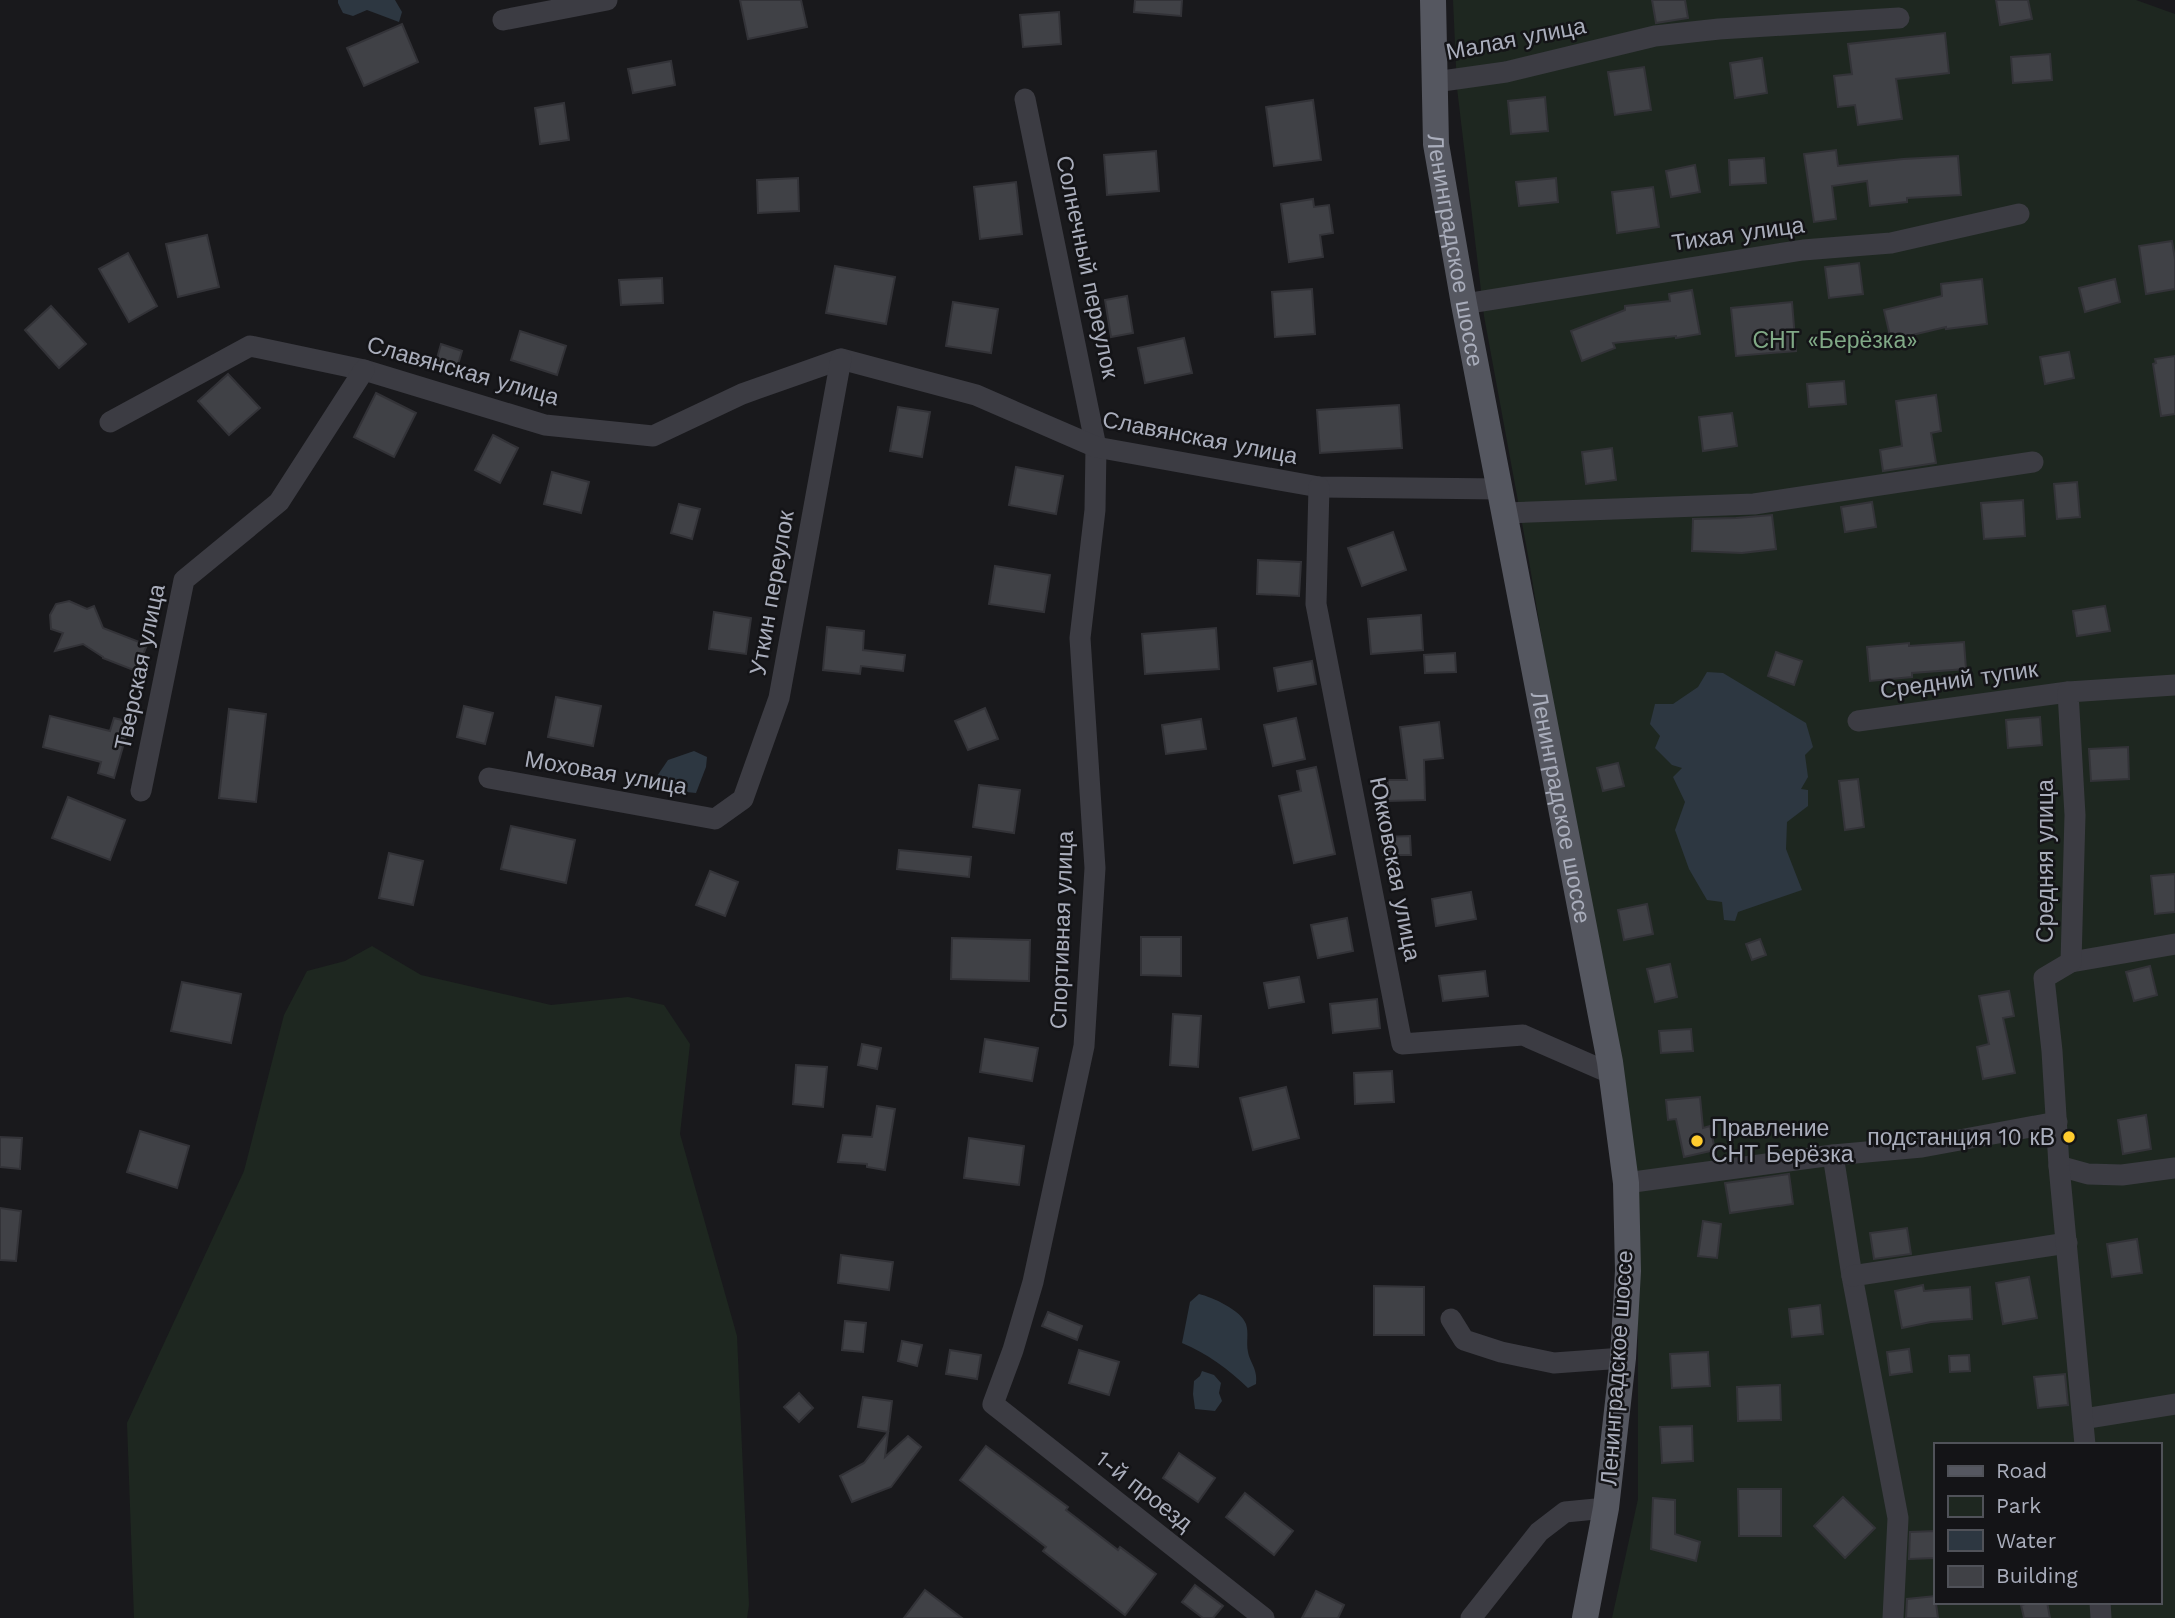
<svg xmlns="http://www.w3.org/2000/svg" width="2175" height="1618" viewBox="0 0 2175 1618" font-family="'Work Sans',sans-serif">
<rect width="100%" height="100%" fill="#19191c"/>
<g fill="#1e2720" fill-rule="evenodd">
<path d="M1453 0H2136L2175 14V1618H1612L1638 1499V1206L1589 925 1529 561 1484 316 1457 88ZM1935 1445H2159V1602H1935Z"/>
<polygon points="372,946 421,975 551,1005 628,997 664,1005 690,1044 680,1134 737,1336 749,1605 747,1618 134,1618 127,1423 244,1171 284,1015 307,971 345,961"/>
</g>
<g fill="#2d3741">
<polygon points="338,0 395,0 402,12 399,22 367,10 353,16 343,13 338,3"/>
<polygon points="1707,672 1723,673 1806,723 1813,747 1805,755 1808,777 1801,789 1808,790 1808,806 1787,822 1786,849 1802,890 1738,912 1735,921 1724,920 1722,902 1707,900 1689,869 1675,830 1685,802 1673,777 1682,768 1672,765 1655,748 1660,736 1650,724 1655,704 1673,704 1698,687"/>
<polygon points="694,751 707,757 706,767 696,793 676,791 651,785 668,760"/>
<path d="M1199 1294C1212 1297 1241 1310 1246 1324 1249 1333 1246 1342 1248 1352 1250 1363 1258 1369 1256 1384L1248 1388C1228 1369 1208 1354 1182 1343L1190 1302Z"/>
<polygon points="1202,1371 1214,1375 1221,1383 1219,1393 1222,1401 1215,1411 1195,1409 1193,1394 1194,1381 1200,1376"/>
</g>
<g fill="#404146" stroke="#333338" stroke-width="2">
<polygon points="740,0 801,0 807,27 748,39"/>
<polygon points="1135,0 1182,0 1181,16 1134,12"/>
<polygon points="1652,0 1685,0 1688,18 1656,23"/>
<polygon points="1996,0 2028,0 2032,19 2000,25"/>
<polygon points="1059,12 1061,44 1023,47 1020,15"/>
<polygon points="402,24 418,62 364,86 347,48"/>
<polygon points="1945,33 1949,73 1896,79 1902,119 1858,125 1855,105 1838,107 1834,76 1852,74 1848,44"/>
<polygon points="2050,54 2052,80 2013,83 2011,57"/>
<polygon points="1762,58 1767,93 1735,98 1730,63"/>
<polygon points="671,61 675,85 633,93 628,69"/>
<polygon points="1644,67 1651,110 1615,115 1608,72"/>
<polygon points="1545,97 1548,131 1511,134 1508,101"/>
<polygon points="1313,100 1321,160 1274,166 1266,107"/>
<polygon points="564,103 569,140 540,144 535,108"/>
<polygon points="1836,150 1838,166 1903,159 1958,156 1961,195 1907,198 1907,202 1870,206 1867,181 1832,186 1836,219 1814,222 1804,154"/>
<polygon points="1156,151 1159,191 1107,195 1104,155"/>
<polygon points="1764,158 1766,183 1730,185 1729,160"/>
<polygon points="1695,165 1700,192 1671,197 1666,171"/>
<polygon points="798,178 799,211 758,213 757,180"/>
<polygon points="1556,178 1558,202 1519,206 1516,182"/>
<polygon points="1016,182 1022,234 980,239 974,187"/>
<polygon points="1653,187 1659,227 1617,233 1612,192"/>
<polygon points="1313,199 1314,207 1329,205 1333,233 1320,235 1323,257 1289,262 1281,204"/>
<polygon points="207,235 219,287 178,297 166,244"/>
<polygon points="2172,241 2175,259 2175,289 2146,294 2139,246"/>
<polygon points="128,253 157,306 129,322 99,269"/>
<polygon points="1859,263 1863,294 1829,298 1825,267"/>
<polygon points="835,266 895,277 886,324 826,313"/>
<polygon points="662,278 663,303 621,305 619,280"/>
<polygon points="1982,279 1987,324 1946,329 1946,327 1891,340 1884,310 1942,296 1941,284"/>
<polygon points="2115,279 2120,302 2085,312 2079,288"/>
<polygon points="1312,289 1315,334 1275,337 1272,292"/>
<polygon points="1692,290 1700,334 1676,338 1676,336 1613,343 1615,348 1582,361 1571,331 1625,310 1625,306 1670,301 1669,294"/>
<polygon points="1127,296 1133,333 1111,337 1105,300"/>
<polygon points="953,302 998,309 991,353 946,346"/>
<polygon points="1792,302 1796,351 1736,356 1731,308"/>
<polygon points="51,306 86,344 59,368 25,330"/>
<polygon points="520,331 566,346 557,375 511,360"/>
<polygon points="1184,338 1192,373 1145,383 1138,348"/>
<polygon points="441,344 462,351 457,368 436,362"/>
<polygon points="2069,352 2074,378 2045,384 2040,357"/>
<polygon points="2175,356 2175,414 2161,416 2153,364 2156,363 2155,359"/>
<polygon points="228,374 260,408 229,435 198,401"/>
<polygon points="1844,381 1846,404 1809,407 1807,384"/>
<polygon points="376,393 416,413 394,457 354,437"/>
<polygon points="1936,395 1941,431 1931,433 1936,463 1883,471 1880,450 1902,446 1896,401"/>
<polygon points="1399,405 1402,448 1320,453 1317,410"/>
<polygon points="898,407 930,412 922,457 890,451"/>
<polygon points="1732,413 1737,446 1703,451 1699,417"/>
<polygon points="493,435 518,448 500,483 475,470"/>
<polygon points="1612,448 1616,480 1586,484 1582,452"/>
<polygon points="1016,467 1063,476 1056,514 1009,505"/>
<polygon points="552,472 589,482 581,513 544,504"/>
<polygon points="2077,482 2080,517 2057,519 2054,484"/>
<polygon points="2023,500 2025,536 1984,539 1981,503"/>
<polygon points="1872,502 1876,527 1845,532 1841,507"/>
<polygon points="679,504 700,509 692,539 671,533"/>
<polygon points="1772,515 1776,549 1742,553 1692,551 1693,519 1736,518"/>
<polygon points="1393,532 1406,570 1362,586 1348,548"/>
<polygon points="1258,560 1301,562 1299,596 1257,594"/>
<polygon points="995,566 1050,575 1044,612 989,604"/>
<polygon points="69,601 87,609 94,606 103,628 147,645 136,671 103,658 103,657 83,644 55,651 63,633 51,629 50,615 56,604"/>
<polygon points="2105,606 2110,631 2077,636 2073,611"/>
<polygon points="714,612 751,618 746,654 709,649"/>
<polygon points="1421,615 1423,650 1371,654 1368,619"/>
<polygon points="827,627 864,631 863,650 905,655 903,671 861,666 860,674 823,670"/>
<polygon points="1216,628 1219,669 1145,674 1142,634"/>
<polygon points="1964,642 1966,669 1912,673 1912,677 1870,681 1867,647 1909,643 1909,646"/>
<polygon points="1776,652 1802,661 1794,685 1768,676"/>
<polygon points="1455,653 1456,672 1425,673 1424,655"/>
<polygon points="1312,661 1316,684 1278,691 1274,668"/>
<polygon points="556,697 601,706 593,746 548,737"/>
<polygon points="464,706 493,713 485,744 457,737"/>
<polygon points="985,708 998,739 968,750 955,721"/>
<polygon points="229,709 266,714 256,802 219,798"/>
<polygon points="50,716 110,731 114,718 130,722 114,778 98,773 101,762 43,747"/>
<polygon points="2040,717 2042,745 2008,748 2006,720"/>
<polygon points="1296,718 1305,759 1273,766 1264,725"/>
<polygon points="1201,719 1206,749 1166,754 1162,725"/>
<polygon points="1439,722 1443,758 1424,760 1425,800 1388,801 1388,780 1407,780 1400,727"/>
<polygon points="2128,747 2129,779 2091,781 2089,749"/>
<polygon points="1618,763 1624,786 1603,791 1597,768"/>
<polygon points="1316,767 1335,854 1294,863 1279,796 1301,791 1297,771"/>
<polygon points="1858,779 1864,827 1845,830 1839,781"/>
<polygon points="979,785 1020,790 1014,833 973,827"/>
<polygon points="68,797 125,820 110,860 52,838"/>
<polygon points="511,826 575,840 566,883 501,869"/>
<polygon points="1410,836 1411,855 1383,855 1382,837"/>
<polygon points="899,850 971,857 969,877 897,869"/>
<polygon points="389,853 423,861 413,905 379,898"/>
<polygon points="710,871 738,882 725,916 696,905"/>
<polygon points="2175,874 2175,912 2155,914 2151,876"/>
<polygon points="1471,892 1476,919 1436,926 1432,899"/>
<polygon points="1647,904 1653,934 1624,940 1618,910"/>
<polygon points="1347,918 1353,951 1318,958 1311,925"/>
<polygon points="1141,937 1181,937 1181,976 1141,975"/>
<polygon points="952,938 1030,940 1029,981 951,979"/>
<polygon points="1760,939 1766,955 1752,960 1746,944"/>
<polygon points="1670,964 1677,997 1655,1002 1647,969"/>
<polygon points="2150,966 2157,995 2134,1001 2126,972"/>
<polygon points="1485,971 1488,996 1443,1001 1439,976"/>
<polygon points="1299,977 1304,1002 1269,1008 1264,983"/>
<polygon points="182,982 241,994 231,1043 171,1031"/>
<polygon points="2009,991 2014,1016 2003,1018 2015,1073 1983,1079 1977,1047 1989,1044 1979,996"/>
<polygon points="1377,999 1380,1028 1333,1033 1330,1004"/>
<polygon points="1173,1014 1201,1016 1198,1067 1170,1065"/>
<polygon points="1691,1029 1693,1051 1661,1053 1659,1031"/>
<polygon points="985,1039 1038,1048 1032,1081 980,1072"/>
<polygon points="862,1044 881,1048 877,1069 858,1065"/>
<polygon points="796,1065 827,1067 823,1107 793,1104"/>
<polygon points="1392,1071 1394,1102 1355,1104 1354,1073"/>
<polygon points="1286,1087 1299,1138 1253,1150 1240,1098"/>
<polygon points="1700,1097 1703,1128 1710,1126 1715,1150 1684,1157 1676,1119 1668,1120 1666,1100"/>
<polygon points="877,1106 895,1109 885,1170 867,1167 867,1164 838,1162 843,1135 872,1137"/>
<polygon points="2146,1115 2151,1149 2123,1154 2118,1120"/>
<polygon points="140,1131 189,1146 177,1188 127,1172"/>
<polygon points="0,1137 22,1138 20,1169 0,1167"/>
<polygon points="969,1138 1024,1146 1019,1185 964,1178"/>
<polygon points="1789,1174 1793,1204 1730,1213 1725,1183"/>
<polygon points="0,1208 21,1211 16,1261 0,1260"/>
<polygon points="1703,1221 1721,1224 1717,1258 1698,1256"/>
<polygon points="1907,1228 1911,1254 1874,1259 1870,1233"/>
<polygon points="2137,1239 2142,1273 2112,1277 2107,1244"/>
<polygon points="841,1255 893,1262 889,1290 838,1283"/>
<polygon points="2029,1277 2037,1318 2003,1324 1996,1283"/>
<polygon points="1923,1285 1924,1291 1970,1287 1972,1319 1931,1322 1902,1328 1895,1291"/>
<polygon points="1374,1286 1424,1287 1424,1335 1374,1335"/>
<polygon points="1820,1305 1823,1334 1792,1337 1789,1309"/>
<polygon points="1048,1312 1082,1326 1077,1340 1042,1326"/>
<polygon points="845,1321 866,1323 863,1352 842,1350"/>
<polygon points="902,1341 922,1345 917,1366 898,1361"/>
<polygon points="1909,1349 1912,1372 1890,1375 1887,1352"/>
<polygon points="950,1350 981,1355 977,1379 946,1374"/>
<polygon points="1079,1350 1119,1362 1109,1395 1069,1383"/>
<polygon points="1708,1352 1710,1386 1672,1388 1670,1354"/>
<polygon points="1969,1355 1970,1371 1950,1372 1949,1356"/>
<polygon points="2065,1374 2068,1405 2038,1408 2034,1377"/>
<polygon points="1780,1385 1781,1420 1738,1421 1737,1387"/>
<polygon points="799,1393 813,1408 799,1422 784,1407"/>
<polygon points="863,1397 892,1401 885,1457 908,1436 921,1447 891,1487 852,1502 840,1476 864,1463 888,1432 858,1427"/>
<polygon points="1692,1426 1693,1461 1662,1463 1660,1427"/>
<polygon points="986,1446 1068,1507 1066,1510 1118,1550 1120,1547 1156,1574 1125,1615 1043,1551 1046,1547 960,1480"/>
<polygon points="1179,1453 1215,1478 1198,1502 1163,1478"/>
<polygon points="1738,1489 1781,1489 1781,1536 1739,1536"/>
<polygon points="1245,1493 1293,1531 1274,1555 1226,1517"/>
<polygon points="1843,1497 1875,1528 1845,1558 1814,1526"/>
<polygon points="1653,1498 1675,1500 1675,1534 1700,1542 1696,1561 1651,1549"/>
<polygon points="1935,1531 1935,1558 1909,1559 1910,1532"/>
<polygon points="1195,1585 1223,1606 1213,1618 1203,1618 1182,1602"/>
<polygon points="925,1590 962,1618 904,1618"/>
<polygon points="1316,1591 1344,1605 1338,1618 1302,1618"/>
<polygon points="1935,1596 1938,1618 1906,1618 1907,1599"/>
<polygon points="2033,1602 2047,1602 2050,1618 2024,1618 2021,1605"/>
</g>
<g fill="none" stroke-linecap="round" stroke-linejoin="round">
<g stroke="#3c3c43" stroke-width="21">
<polyline points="503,20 607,0"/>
<polyline points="1435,82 1506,72 1655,36 1719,29 1899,18"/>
<polyline points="1025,99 1096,447 1095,510 1080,638 1095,868 1084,1046 1033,1282 1013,1350 993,1404 1264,1618"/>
<polyline points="1464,304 1803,250 1891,243 2019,214"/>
<polyline points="110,422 250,346 364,370 545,425 653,436 742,394 841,359 976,395 1096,447 1319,487 1501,489"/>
<polyline points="1319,487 1316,604 1402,1044 1523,1035 1612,1074"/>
<polyline points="1506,513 1754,504 2033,462"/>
<polyline points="1858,721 2068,692"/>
<polyline points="489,778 715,819 743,799 779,698 841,359"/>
<polyline points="141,791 184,580 279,502 364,370"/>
<polyline points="2071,962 2175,944"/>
<polyline points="1833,1155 1852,1276 1898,1518 1893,1618"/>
<polyline points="2059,1166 2088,1174 2122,1175 2175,1168"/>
<polyline points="1626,1183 1833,1155 1922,1147 2057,1122"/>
<polyline points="1852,1276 2067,1243"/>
<polyline points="1451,1319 1464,1340 1501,1352 1554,1363 1623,1358"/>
<polyline points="2083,1419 2175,1404"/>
<polyline points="2085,1445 2059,1166 2052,1051 2044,978 2071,962 2075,815 2068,692 2175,685"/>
<polyline points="2100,1602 2101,1618"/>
<polyline points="1471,1618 1539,1532 1565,1512 1606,1508"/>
</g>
<path stroke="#555760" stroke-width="26" id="s1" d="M1433 0 1436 144 1464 304 1610 1062 1626 1183 1628 1271 1623 1358 1606 1508 1585 1618"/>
</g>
<g fill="#ffcc2e" stroke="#141417" stroke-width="2.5">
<circle cx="2069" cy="1137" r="7"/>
<circle cx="1697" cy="1141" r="7"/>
</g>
<g text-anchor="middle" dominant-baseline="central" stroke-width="5" stroke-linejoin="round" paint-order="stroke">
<g font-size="23" fill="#aaaebc" stroke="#141417">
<text transform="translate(1516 39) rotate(-11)">Малая улица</text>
<text transform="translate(1738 234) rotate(-8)">Тихая улица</text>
<text stroke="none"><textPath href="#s1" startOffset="252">Ленинградское шоссе</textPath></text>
<text transform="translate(1087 267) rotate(78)">Солнечный переулок</text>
<text transform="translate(463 371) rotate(16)">Славянская улица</text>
<text transform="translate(1200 438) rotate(11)">Славянская улица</text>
<text transform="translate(772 593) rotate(-80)">Уткин переулок</text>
<text transform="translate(140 667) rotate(-78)">Тверская улица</text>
<text transform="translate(1959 680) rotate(-8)">Средний тупик</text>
<text transform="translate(606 773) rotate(10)">Моховая улица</text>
<text stroke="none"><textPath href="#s1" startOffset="819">Ленинградское шоссе</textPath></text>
<text transform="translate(2045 861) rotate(-90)">Средняя улица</text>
<text transform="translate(1395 869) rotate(79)">Юкковская улица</text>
<text transform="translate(1062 930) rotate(-88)">Спортивная улица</text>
<text transform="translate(1617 1368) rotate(-86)">Ленинградское шоссе</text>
<text transform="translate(1144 1491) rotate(38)">1-й проезд</text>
</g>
<g font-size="23" fill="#80a986" stroke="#141417">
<text x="1835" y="340">СНТ «Берёзка»</text>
</g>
<g font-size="23" fill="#aaaebc" stroke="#141417" text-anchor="start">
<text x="1711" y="1128">Правление<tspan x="1711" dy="26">СНТ Берёзка</tspan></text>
<text x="2055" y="1137" text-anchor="end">подстанция 10 кВ</text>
</g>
</g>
<rect x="1934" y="1443" width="228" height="161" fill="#141417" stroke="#505259" stroke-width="2"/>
<rect x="1948" y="1466" width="35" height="10" fill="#555760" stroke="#505259" stroke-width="2"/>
<text x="1996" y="1478" font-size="21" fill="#aaaebc">Road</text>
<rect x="1948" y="1496" width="35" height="21" fill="#1e2720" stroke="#505259" stroke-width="2"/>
<text x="1996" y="1513" font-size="21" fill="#aaaebc">Park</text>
<rect x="1948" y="1530" width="35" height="21" fill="#2d3741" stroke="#505259" stroke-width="2"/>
<text x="1996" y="1548" font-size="21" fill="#aaaebc">Water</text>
<rect x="1948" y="1566" width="35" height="21" fill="#404146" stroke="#505259" stroke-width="2"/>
<text x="1996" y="1583" font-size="21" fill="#aaaebc">Building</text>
</svg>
